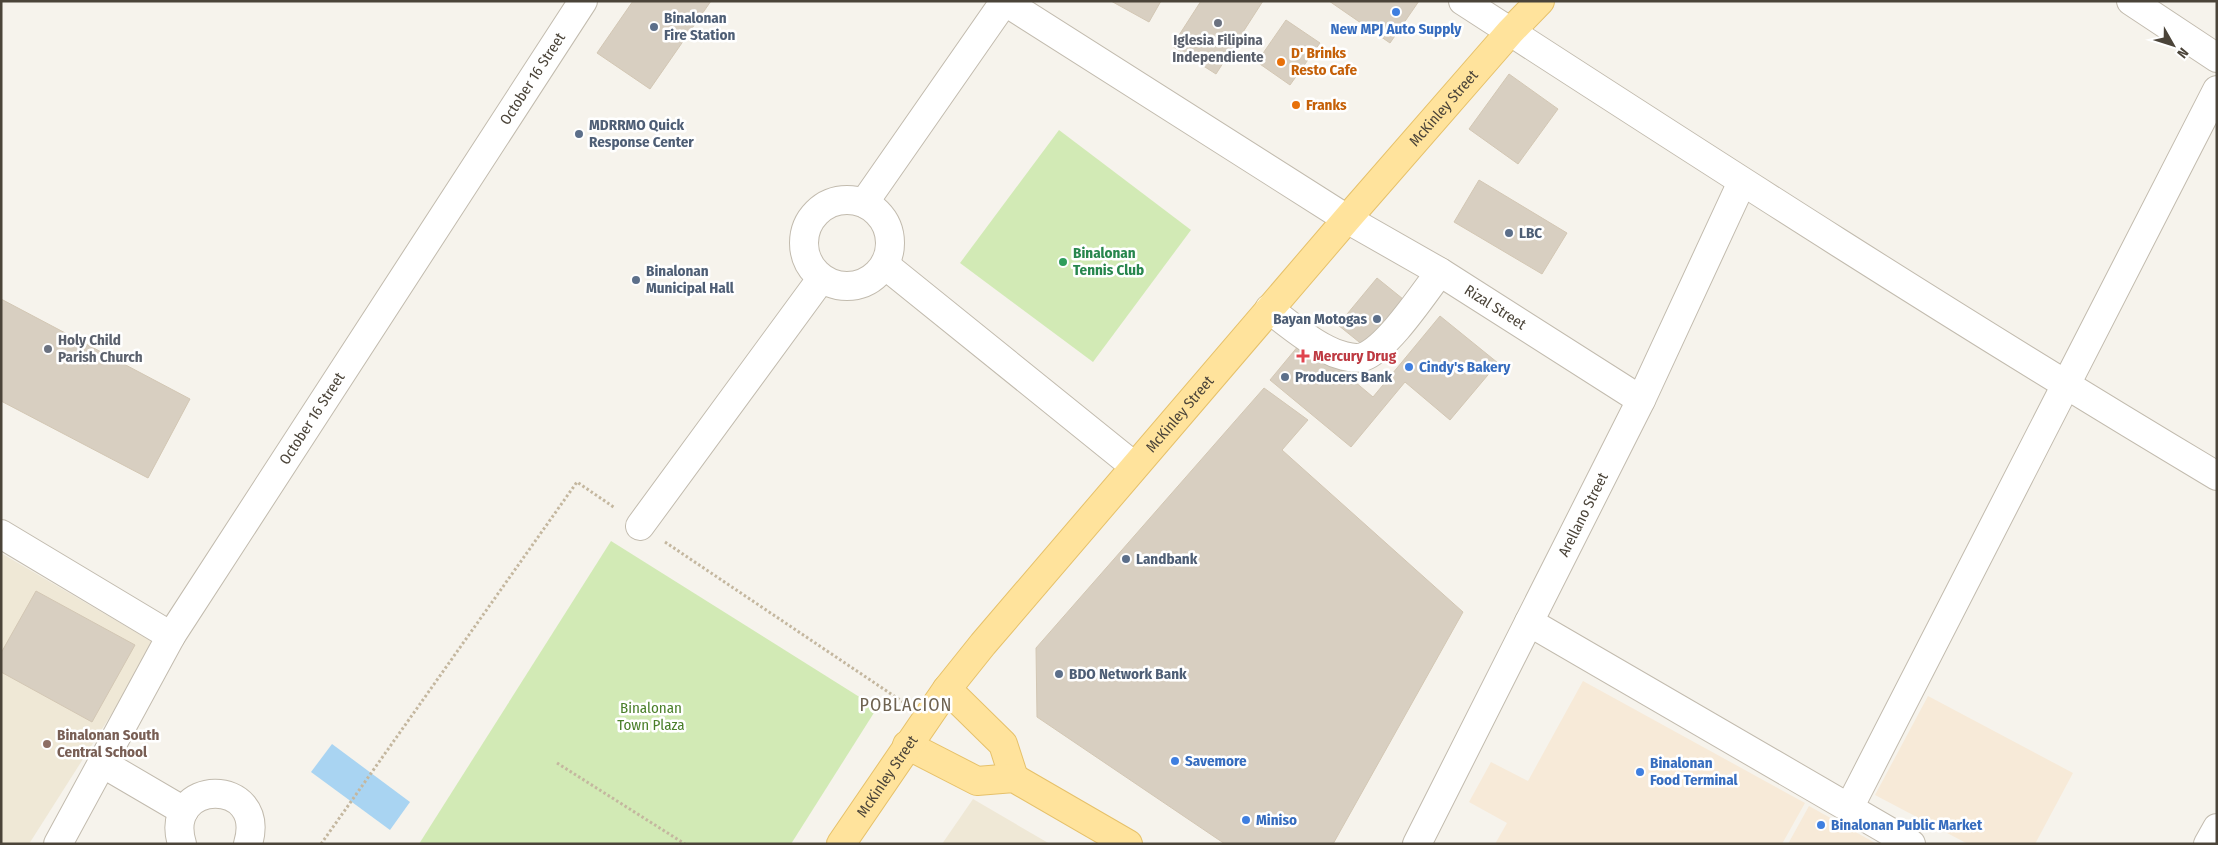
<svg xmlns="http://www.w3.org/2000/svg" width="2218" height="845" viewBox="0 0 2218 845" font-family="'Fira Sans Condensed',sans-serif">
<rect width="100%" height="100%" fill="#f6f3ec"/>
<g fill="#f7ead8">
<polygon points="1583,681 1805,803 1782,844 1495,844 1507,823 1469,802 1491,762 1528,781"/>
<polygon points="1928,696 2073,773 2035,844 1968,844 1875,795"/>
<polygon points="1809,806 1877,844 1788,844"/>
</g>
<g fill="#efe8d6">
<polygon points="1,553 156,644 29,844 1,844"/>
<polygon points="973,799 1050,844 942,844"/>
</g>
<g fill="#d2eab5">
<polygon points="1059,130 1191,230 1093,362 960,263"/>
<polygon points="611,541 877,708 791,844 419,844"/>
</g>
<polygon fill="#a9d4f2" points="332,744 410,802 390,830 311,772"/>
<g fill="#d8cfc1" stroke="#d3c7b4">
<polygon points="633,1 711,1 650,89 597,53"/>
<polygon points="1111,1 1161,1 1149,22"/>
<polygon points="1201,1 1263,1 1216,74 1172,46"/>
<polygon points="1329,1 1419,1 1390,43"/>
<polygon points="1286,20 1320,43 1290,85 1257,62"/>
<polygon points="1509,74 1558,109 1518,164 1469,129"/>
<polygon points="1479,180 1567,233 1542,274 1454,222"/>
<polygon points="1377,278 1403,299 1364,346 1338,325"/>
<polygon points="1,299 190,399 148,478 1,401"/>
<polygon points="1440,316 1498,363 1450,420 1405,382 1351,447 1270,380 1304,339 1373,397"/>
<polygon points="1264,388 1308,420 1282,450 1463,612 1333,844 1225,844 1037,717 1036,648"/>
<polygon points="36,591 135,645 92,722 1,672 1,653"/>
</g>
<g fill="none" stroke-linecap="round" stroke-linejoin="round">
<g stroke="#c2bbae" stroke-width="30">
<g id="minor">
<path id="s1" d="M1004 1 1347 219 1440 272 1641 400"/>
<path d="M1463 1C1713 163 1962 324 2217 476"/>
<polyline points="2131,1 2217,58"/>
<circle cx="847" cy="243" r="43"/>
<polyline points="864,203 1004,2"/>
<polyline points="885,265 1134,466"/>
<path d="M1269 309C1286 322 1307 340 1326 349 1335 354 1353 360 1363 357 1388 348 1423 294 1440 272"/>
<polyline points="640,526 821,279"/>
<polyline points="1,534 171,636"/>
<polyline points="1529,622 1911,844"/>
<polyline points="102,763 184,811"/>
<polyline points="1849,808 2217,90"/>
<path id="s2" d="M58 844 171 636 583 1"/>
<path d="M182 844C162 778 268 776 248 844"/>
<path id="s3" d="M1417 844 1641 400 1742 182"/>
<polyline points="2208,844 2217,828"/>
</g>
</g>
<g stroke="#e6c16a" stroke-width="30">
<g id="major">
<polyline points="947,689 1003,744 1014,778"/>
<polyline points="907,745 977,781 1014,778 1128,844"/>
<path id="s4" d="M841 844 947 689 983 644 1347 219 1510 32 1540 1"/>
</g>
</g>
<g stroke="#c4b79f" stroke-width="3" stroke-dasharray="2.5 2.5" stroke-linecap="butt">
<polyline points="665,542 903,702"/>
<polyline points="557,763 685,844"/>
<polyline points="321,844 577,482 615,508"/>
</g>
<use href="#minor" stroke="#fff" stroke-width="28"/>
<use href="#major" stroke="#ffe39c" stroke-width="28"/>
</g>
<g fill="#3f7fe0" stroke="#fff" stroke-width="2">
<circle cx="1396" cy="12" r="5"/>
<circle cx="1409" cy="367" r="5"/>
<circle cx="1175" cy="761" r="5"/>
<circle cx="1640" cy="772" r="5"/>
<circle cx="1246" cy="820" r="5"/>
<circle cx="1821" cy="825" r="5"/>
</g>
<g fill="#6b7280" stroke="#fff" stroke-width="2">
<circle cx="1218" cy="23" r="5"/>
<circle cx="48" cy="349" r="5"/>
</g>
<g fill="#5c6f8a" stroke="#fff" stroke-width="2">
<circle cx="654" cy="27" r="5"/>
<circle cx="579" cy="134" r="5"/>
<circle cx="1509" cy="233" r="5"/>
<circle cx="636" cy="280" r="5"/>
<circle cx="1377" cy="319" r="5"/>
<circle cx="1285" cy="377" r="5"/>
<circle cx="1126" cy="559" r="5"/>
<circle cx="1059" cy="674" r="5"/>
</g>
<g fill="#e8710a" stroke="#fff" stroke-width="2">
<circle cx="1281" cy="62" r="5"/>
<circle cx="1296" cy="105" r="5"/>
</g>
<circle fill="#2e9e5b" stroke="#fff" stroke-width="2" cx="1063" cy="262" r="5"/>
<path fill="#e0444e" stroke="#fff" stroke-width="2" d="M1300.5 348.5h5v5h5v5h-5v5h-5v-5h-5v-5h5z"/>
<circle fill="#8d6e63" stroke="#fff" stroke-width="2" cx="47" cy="744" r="5"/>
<g text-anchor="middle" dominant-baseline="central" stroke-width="5" stroke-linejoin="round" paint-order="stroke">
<g font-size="15" font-weight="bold" fill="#4e5e75" stroke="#fff" text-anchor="start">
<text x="664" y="18">Binalonan<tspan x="664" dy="17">Fire Station</tspan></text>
<text x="589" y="125">MDRRMO Quick<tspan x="589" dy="17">Response Center</tspan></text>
<text x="1519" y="233">LBC</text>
<text x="646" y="271">Binalonan<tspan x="646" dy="17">Municipal Hall</tspan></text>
<text x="1367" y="319" text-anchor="end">Bayan Motogas</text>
<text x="1295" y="377">Producers Bank</text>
<text x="1136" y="559">Landbank</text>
<text x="1069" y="674">BDO Network Bank</text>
</g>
<g font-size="15" font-weight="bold" fill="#366cbe" stroke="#fff" text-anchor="start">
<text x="1396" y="29" text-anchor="middle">New MPJ Auto Supply</text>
<text x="1419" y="367">Cindy's Bakery</text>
<text x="1185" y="761">Savemore</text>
<text x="1650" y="763">Binalonan<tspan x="1650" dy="17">Food Terminal</tspan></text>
<text x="1256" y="820">Miniso</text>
<text x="1831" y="825">Binalonan Public Market</text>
</g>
<g font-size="15" font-weight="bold" fill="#5b616d" stroke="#fff">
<text x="1218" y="40">Iglesia Filipina<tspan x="1218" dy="17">Independiente</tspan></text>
<text x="58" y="340" text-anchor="start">Holy Child<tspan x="58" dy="17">Parish Church</tspan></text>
</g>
<g font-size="15" font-weight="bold" fill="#c56008" stroke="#fff" text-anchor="start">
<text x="1291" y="53">D' Brinks<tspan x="1291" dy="17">Resto Cafe</tspan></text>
<text x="1306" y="105">Franks</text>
</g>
<g font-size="15" fill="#4b4439" stroke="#fff">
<text stroke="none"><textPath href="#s2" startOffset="901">October 16 Street</textPath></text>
<text stroke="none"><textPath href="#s4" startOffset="952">McKinley Street</textPath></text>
<text stroke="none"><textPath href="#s1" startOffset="579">Rizal Street</textPath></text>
<text stroke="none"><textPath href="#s4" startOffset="548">McKinley Street</textPath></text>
<text stroke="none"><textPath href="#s2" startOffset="496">October 16 Street</textPath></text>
<text stroke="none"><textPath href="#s3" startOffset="369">Arellano Street</textPath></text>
<text stroke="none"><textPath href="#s4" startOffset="82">McKinley Street</textPath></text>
</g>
<g font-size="15" font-weight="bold" fill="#27864d" stroke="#fff" text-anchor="start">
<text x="1073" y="253">Binalonan<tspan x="1073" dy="17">Tennis Club</tspan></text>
</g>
<g font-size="15" font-weight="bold" fill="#be3a42" stroke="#fff" text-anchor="start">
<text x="1313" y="356">Mercury Drug</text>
</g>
<g font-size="15" fill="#4a7f2a" stroke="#fff">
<text x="651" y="708">Binalonan<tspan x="651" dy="17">Town Plaza</tspan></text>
</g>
<g font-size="15" font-weight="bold" fill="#785e54" stroke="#fff" text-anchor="start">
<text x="57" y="735">Binalonan South<tspan x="57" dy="17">Central School</tspan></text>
</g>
<g font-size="18" letter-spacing="1" fill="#6e6250" stroke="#fff">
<text x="906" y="705">POBLACION</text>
</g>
</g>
<rect width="2218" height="845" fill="none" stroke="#4b4439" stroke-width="5"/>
<g transform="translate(2173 45) rotate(129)" stroke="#ffffff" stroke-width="4" paint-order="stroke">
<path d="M0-4L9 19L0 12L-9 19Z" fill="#4b4439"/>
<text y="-8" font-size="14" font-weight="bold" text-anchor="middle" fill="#4b4439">N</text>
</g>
</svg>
